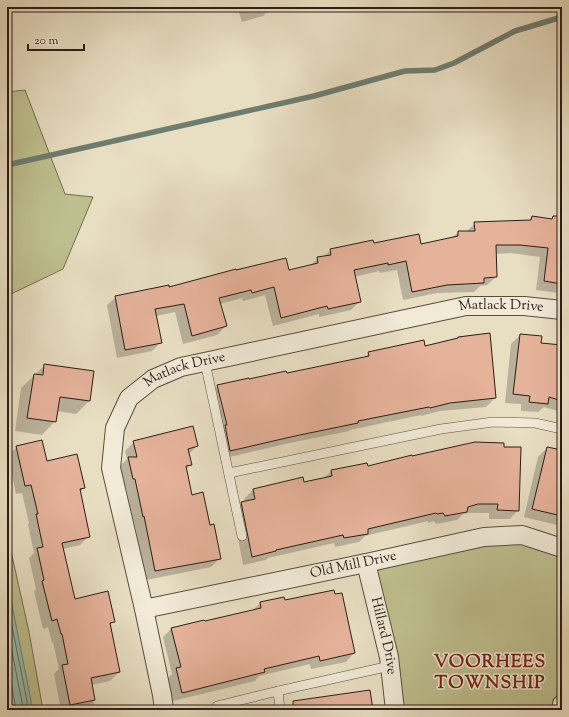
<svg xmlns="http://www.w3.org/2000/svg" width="569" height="717" viewBox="0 0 569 717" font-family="'Sorts Mill Goudy',serif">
<rect width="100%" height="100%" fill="#e8dec2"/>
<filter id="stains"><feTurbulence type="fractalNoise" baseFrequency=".005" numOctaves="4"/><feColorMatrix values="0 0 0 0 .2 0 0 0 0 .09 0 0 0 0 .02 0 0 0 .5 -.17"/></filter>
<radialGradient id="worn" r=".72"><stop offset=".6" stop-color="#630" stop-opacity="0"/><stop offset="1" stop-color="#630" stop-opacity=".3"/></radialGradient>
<g fill="#bebf8e" stroke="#756e52">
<polygon points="25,90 65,194 93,197 63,269 7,296 7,92"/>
<polygon points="7,533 29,632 43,710 7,710"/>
<polygon points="484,537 562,548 562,704 560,710 395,710 366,563"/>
</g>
<polygon fill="#98bdac" stroke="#6d7d70" points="7,580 31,701 31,710 7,710"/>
<g fill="#0003">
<polygon points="7,7 17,7 13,11 11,11 7,15"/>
<polygon points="237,7 274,7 271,8 263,16 242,22"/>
<polygon points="532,217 562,222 562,290 559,293 536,290 540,257 511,253 495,254 496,277 487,285 480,286 474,292 437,293 403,300 397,270 380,273 379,271 354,277 359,302 351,310 319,317 319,314 273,326 265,295 243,301 242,298 220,304 226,326 217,335 183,344 175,312 156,316 161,342 152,351 117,358 107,305 116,297 288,272 310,266 318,258 323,257 331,250 373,244 420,245 452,238 458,232 466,232 475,223 528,221"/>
<polygon points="520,335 540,344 562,346 562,412 544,407 538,412 521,411 521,404 505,403 511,344"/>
<polygon points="424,347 495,398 486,407 440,411 421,416 421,415 350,430 349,431 285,444 221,459 209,395 218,386 286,375 364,358 369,353"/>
<polygon points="45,365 89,401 76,414 57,411 55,421 42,435 15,431 21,388"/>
<polygon points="134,442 197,446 188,455 191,464 185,470 191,496 209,526 220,558 211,567 146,580 135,525 134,525 126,487 125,487 119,467 127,459 125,451"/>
<polygon points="17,447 46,463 84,488 80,492 89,536 80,545 63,549 74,600 114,621 109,626 119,672 110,681 91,685 95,710 61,710 54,674 59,669 53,642 52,643 48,627 43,629 34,591 36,589 29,558 34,553 28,524 29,523 22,493 16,494 8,456"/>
<polygon points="547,448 562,451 562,520 557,525 524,517 538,457"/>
<polygon points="411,456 518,510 510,519 489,519 489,513 469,513 463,514 457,520 436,524 434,521 428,523 428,521 365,536 359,542 335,547 334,543 268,558 266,560 243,565 233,512 241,503 245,503 244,499 253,490 303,483 324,478 331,471 367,467"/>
<polygon points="284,598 284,601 354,653 346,662 311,669 310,664 259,676 255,681 173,701 168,678 172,674 163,637 172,628 204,622 253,610 260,603"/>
</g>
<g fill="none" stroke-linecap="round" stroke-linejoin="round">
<g stroke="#626c60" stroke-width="1">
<polyline points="7,601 27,701 27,710"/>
<polyline points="7,627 22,702 22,710"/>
<polyline points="7,658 16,710"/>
</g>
<polyline stroke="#6d7d70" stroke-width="5.5" points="7,165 314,96 405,71 435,70 454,63 515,31 562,17"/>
</g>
<g fill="#e5b29a" stroke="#2c1c15">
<polygon points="532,216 552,219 553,216 562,216 562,284 544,281 548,248 520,245 496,245 497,277 484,278 484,283 447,285 412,292 406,261 388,265 388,263 354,270 361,302 328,309 327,306 281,318 274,287 252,293 251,290 219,298 227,326 192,336 184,304 155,309 162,343 125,350 115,296 169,285 169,287 236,269 236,270 286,258 289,270 318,263 317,257 331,255 330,249 373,240 374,243 419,234 421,244 458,236 458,231 475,231 474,222 531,220"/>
<polygon points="490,333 496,398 450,403 430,408 429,407 358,421 358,423 295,436 230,451 225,425 227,425 217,385 249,378 249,379 286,371 287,373 369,356 368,352 424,340 425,346 458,338 458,337"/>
<polygon points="520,334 542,336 541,343 562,345 562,401 549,397 548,404 529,402 530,396 513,394"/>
<polygon points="44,364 94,371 90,401 60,397 56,422 27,418 34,374 43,375"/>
<polygon points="193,426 198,446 188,449 192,465 186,466 192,495 203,492 210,525 214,524 221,559 155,571 144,516 143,517 135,479 133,479 128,457 137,457 133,441"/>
<polygon points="42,440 47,461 77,454 85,488 80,489 90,537 62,543 75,599 108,591 115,622 110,623 120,672 91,678 95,700 70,705 62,665 68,664 62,634 61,634 57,619 52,621 42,581 44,580 37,548 43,547 36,514 38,514 31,485 25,486 16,446"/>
<polygon points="475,442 504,443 504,447 521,447 519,511 497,510 498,504 478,504 468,507 467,512 445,516 443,513 437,514 436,513 368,529 368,534 344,538 343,535 276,550 276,551 252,557 241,502 255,499 253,489 303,477 304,482 332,476 331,470 367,463 368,466 412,455 412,456"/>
<polygon points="547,447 562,450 562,516 532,509"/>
<polygon points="334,590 335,594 342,593 355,653 320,661 319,656 264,669 265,672 182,693 176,668 181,667 171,628 204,620 205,621 261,608 260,602 284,597 285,600"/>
<polygon points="370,690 373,710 293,710 293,701"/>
</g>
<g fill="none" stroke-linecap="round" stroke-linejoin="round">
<g stroke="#5b4c40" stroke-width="10">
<g id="lane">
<polyline points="205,362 242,536"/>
<polyline points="229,473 441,429 493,422 535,423 562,429"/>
<polyline points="278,691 280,710"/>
<polyline points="217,706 278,691 390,666"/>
</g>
</g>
<g stroke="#5b4c40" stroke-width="20">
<g id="street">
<path id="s1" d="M366 563 389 657 395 710"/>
<path id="s2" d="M144 609 366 563 484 537 522 535 562 548"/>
<path id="s3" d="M164 710 162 695 144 609 111 468 115 428 129 398 153 379 181 367 466 306H524L562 310"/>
<polyline points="561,710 562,704"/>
</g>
</g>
<use href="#lane" stroke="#f0ead7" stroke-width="9"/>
<use href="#street" stroke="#f0ead7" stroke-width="18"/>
</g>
<g text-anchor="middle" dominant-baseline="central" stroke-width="3" stroke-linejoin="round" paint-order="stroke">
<g font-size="14" fill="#2c1c15" stroke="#f0ead7">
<text stroke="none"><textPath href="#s3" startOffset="709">Matlack Drive</textPath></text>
<text stroke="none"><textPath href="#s3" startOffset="385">Matlack Drive</textPath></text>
<text stroke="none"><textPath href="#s2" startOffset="214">Old Mill Drive</textPath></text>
<text stroke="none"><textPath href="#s1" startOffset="75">Hillard Drive</textPath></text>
</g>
<g font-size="18" font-weight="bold" letter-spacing="1" fill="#7a1f14" stroke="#f0ead7">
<text x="490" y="663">VOORHEES<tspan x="490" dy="21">TOWNSHIP</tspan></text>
</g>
</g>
<rect width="569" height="717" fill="none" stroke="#e8dec2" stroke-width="24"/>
<rect x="8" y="8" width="553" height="701" fill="none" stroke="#2c1c15" stroke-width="2"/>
<rect x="12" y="12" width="545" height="693" fill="none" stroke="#2c1c15"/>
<path d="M28 44v6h56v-6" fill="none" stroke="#2c1c15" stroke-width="2"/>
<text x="34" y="44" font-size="12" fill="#2c1c15" stroke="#f0ead7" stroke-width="3" paint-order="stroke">20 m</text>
<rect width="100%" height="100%" filter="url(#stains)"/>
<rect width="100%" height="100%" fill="url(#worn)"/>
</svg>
